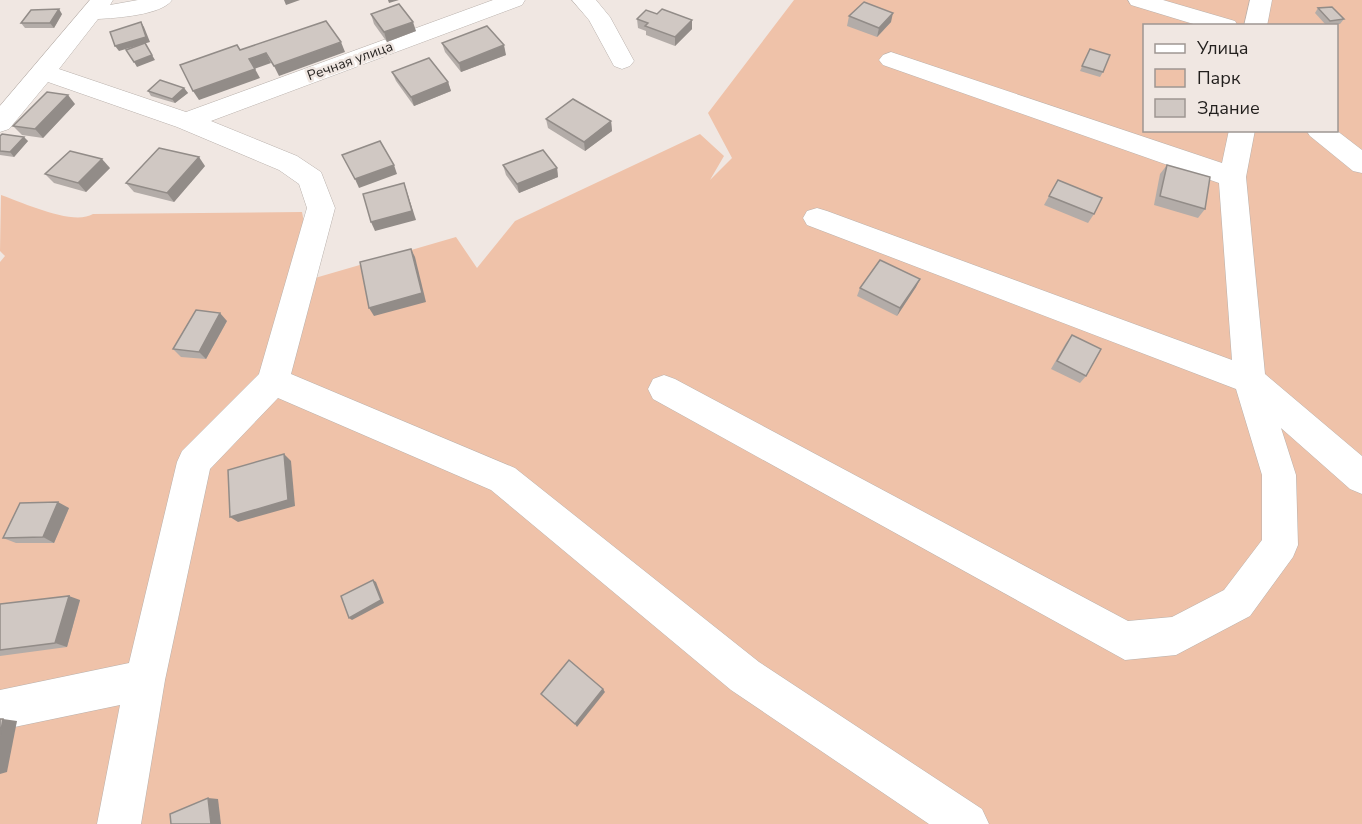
<svg xmlns="http://www.w3.org/2000/svg" width="1362" height="824" viewBox="0 0 1362 824" font-family="'Nunito Sans',sans-serif">
<rect width="100%" height="100%" fill="#f0e7e2"/>
<path fill="#efc2a9" fill-rule="evenodd" d="M794 0H1362V824H0V262L5 256 0 251 1 195C24 203 73 226 93 214L302 212 315 278 456 237 477 268 515 221 700 134 724 156 710 180 732 158 708 113ZM1144 26H1336V130H1144Z"/>
<g fill="none" stroke-linecap="round" stroke-linejoin="round">
<g stroke="#b9b1ac" stroke-width="1">
<g id="minor">
<path d="M90 0H113L110 5 138 0H172C162 15 116 18 98 19L59 69 186 112 493 0H525L522 5 211 121 297 156 321 172 335 208 291 374 515 468 759 662 982 809 989 824H929L731 690 491 490 278 398 210 469 165 680 141 824H97L120 705 0 730V690L129 663 177 462 182 451 259 374 307 208 299 184 279 170 177 127 48 82 9 129 0 132V106Z"/>
<polygon points="572,0 596,0 610,17 634,61 630,66 622,69 614,66 589,20"/>
<polygon points="1128,0 1163,0 1235,21 1238,26 1200,26 1131,5"/>
<polygon points="1250,0 1272,0 1267,26 1244,26"/>
<polygon points="891,52 1222,163 1229,130 1255,130 1246,177 1265,374 1362,456 1362,494 1350,489 1281,428 1296,475 1298,545 1293,557 1250,616 1176,655 1125,660 653,399 648,389 653,379 664,375 675,379 1128,621 1172,617 1224,590 1262,540 1262,475 1236,389 807,225 803,218 807,211 817,208 827,211 1232,360 1219,183 883,65 879,60 883,55"/>
<polygon points="1306,130 1336,130 1362,150 1362,173 1353,171 1310,136"/>
</g>
</g>
<use href="#minor" fill="#fff" fill-rule="evenodd"/>
</g>
<g fill="#b3aca8">
<polygon points="1318,8 1344,19 1340,24 1326,25 1315,13"/>
<polygon points="62,14 54,28 25,28 21,23"/>
<polygon points="371,14 416,31 387,42 374,24"/>
<polygon points="849,16 891,22 877,37 847,26"/>
<polygon points="637,19 692,29 675,46 646,35 646,31 638,28"/>
<polygon points="442,43 506,55 461,72 445,52"/>
<polygon points="1090,49 1103,72 1100,77 1080,71"/>
<polygon points="392,72 448,82 451,91 414,106 396,81"/>
<polygon points="184,88 188,93 175,103 151,96 148,91"/>
<polygon points="75,104 43,138 22,135 13,126"/>
<polygon points="546,119 611,121 612,131 585,151 548,128"/>
<polygon points="0,136 28,141 14,157 0,155"/>
<polygon points="503,165 557,168 558,177 519,193 506,175"/>
<polygon points="1167,165 1205,209 1198,218 1154,205 1160,174"/>
<polygon points="205,166 174,202 134,192 126,183"/>
<polygon points="110,168 86,192 54,183 45,174"/>
<polygon points="1058,180 1094,214 1088,223 1044,205"/>
<polygon points="920,279 916,287 897,316 857,296 860,288"/>
<polygon points="227,321 206,359 181,357 173,349"/>
<polygon points="1072,335 1086,376 1080,383 1051,369 1066,343"/>
<polygon points="69,508 54,543 16,543 3,538"/>
<polygon points="80,600 67,647 0,656 0,604"/>
</g>
<g fill="#928c88">
<polygon points="284,0 300,0 286,5"/>
<polygon points="388,0 399,0 389,3"/>
<polygon points="59,9 62,14 54,28 50,23"/>
<polygon points="893,13 891,22 877,37 879,28"/>
<polygon points="692,20 692,29 675,46 675,37"/>
<polygon points="141,22 144,27 150,42 119,51 115,46"/>
<polygon points="413,22 416,31 387,42 384,32"/>
<polygon points="341,42 345,52 279,76 274,66"/>
<polygon points="504,45 506,55 461,72 459,63"/>
<polygon points="266,53 271,63 254,69 249,59"/>
<polygon points="152,55 155,60 137,67 134,62"/>
<polygon points="255,69 260,78 199,100 193,91"/>
<polygon points="448,82 451,91 414,106 411,97"/>
<polygon points="184,88 188,93 175,103 172,99"/>
<polygon points="68,95 75,104 43,138 35,129"/>
<polygon points="611,121 612,131 585,151 584,142"/>
<polygon points="24,137 28,141 14,157 10,152"/>
<polygon points="199,157 205,166 174,202 167,193"/>
<polygon points="102,159 110,168 86,192 78,183"/>
<polygon points="394,165 397,174 359,188 355,179"/>
<polygon points="557,168 558,177 519,193 517,184"/>
<polygon points="404,183 407,192 416,220 375,231 371,222"/>
<polygon points="411,249 415,257 426,302 374,316 369,308"/>
<polygon points="920,279 916,287 897,316 900,308"/>
<polygon points="220,313 227,321 206,359 199,352"/>
<polygon points="284,454 291,461 295,506 238,522 230,517"/>
<polygon points="58,502 69,508 54,543 43,537"/>
<polygon points="373,580 376,582 384,603 352,620 349,618"/>
<polygon points="69,596 80,600 67,647 55,643"/>
<polygon points="603,689 605,692 577,727 575,724"/>
<polygon points="3,719 17,721 7,772 0,774 0,736"/>
<polygon points="208,798 218,799 221,824 211,824"/>
</g>
<g fill="#d0c8c3" stroke="#928c88" stroke-width="1.5">
<polygon points="864,2 893,13 879,28 849,16"/>
<polygon points="399,4 413,22 384,32 371,14"/>
<polygon points="1332,7 1344,19 1330,21 1318,8"/>
<polygon points="59,9 50,23 21,23 31,10"/>
<polygon points="662,9 692,20 675,37 645,26 648,23 637,19 646,10 657,14"/>
<polygon points="326,21 341,42 274,66 266,53 249,59 255,69 193,91 180,65 237,45 240,50"/>
<polygon points="141,22 146,37 115,46 110,32"/>
<polygon points="487,26 504,45 459,63 442,43"/>
<polygon points="145,43 152,55 134,62 126,50"/>
<polygon points="1090,49 1110,55 1103,72 1082,66"/>
<polygon points="429,58 448,82 411,97 392,72"/>
<polygon points="160,80 184,88 172,99 148,91"/>
<polygon points="47,92 68,95 35,129 13,126"/>
<polygon points="573,99 611,121 584,142 546,119"/>
<polygon points="2,134 24,137 10,152 0,151 0,136"/>
<polygon points="380,141 394,165 355,179 342,155"/>
<polygon points="159,148 199,157 167,193 126,183"/>
<polygon points="543,150 557,168 517,184 503,165"/>
<polygon points="70,151 102,159 78,183 45,174"/>
<polygon points="1167,165 1210,177 1205,209 1160,196"/>
<polygon points="1058,180 1102,198 1094,214 1049,196"/>
<polygon points="404,183 412,211 371,222 363,194"/>
<polygon points="411,249 422,293 369,308 360,262"/>
<polygon points="880,260 920,279 900,308 860,288"/>
<polygon points="196,310 220,313 199,352 173,349"/>
<polygon points="1072,335 1101,349 1086,376 1057,361"/>
<polygon points="284,454 288,500 230,517 228,470"/>
<polygon points="58,502 43,537 3,538 20,503"/>
<polygon points="373,580 381,600 349,618 341,596"/>
<polygon points="69,596 55,643 0,650 0,604"/>
<polygon points="569,660 603,689 575,724 541,694"/>
<polygon points="0,719 3,719 0,736"/>
<polygon points="208,798 211,824 171,824 170,814"/>
</g>
<g text-anchor="middle" dominant-baseline="central" stroke-width="5" stroke-linejoin="round" paint-order="stroke">
<g font-size="14" fill="#221f1d" stroke="#f0e7e2">
<text transform="translate(350 61) rotate(-20)">Речная улица</text>
</g>
</g>
<rect x="1143" y="24" width="195" height="108" fill="#f0e7e2" stroke="#9e9793" stroke-width="1.5"/>
<rect x="1155" y="44" width="30" height="9" fill="#ffffff" stroke="#9e9793" stroke-width="1.5"/>
<text x="1197" y="54" font-size="18" fill="#221f1d">Улица</text>
<rect x="1155" y="69" width="30" height="18" fill="#efc2a9" stroke="#9e9793" stroke-width="1.5"/>
<text x="1197" y="84" font-size="18" fill="#221f1d">Парк</text>
<rect x="1155" y="99" width="30" height="18" fill="#d0c8c3" stroke="#9e9793" stroke-width="1.5"/>
<text x="1197" y="114" font-size="18" fill="#221f1d">Здание</text>
</svg>
